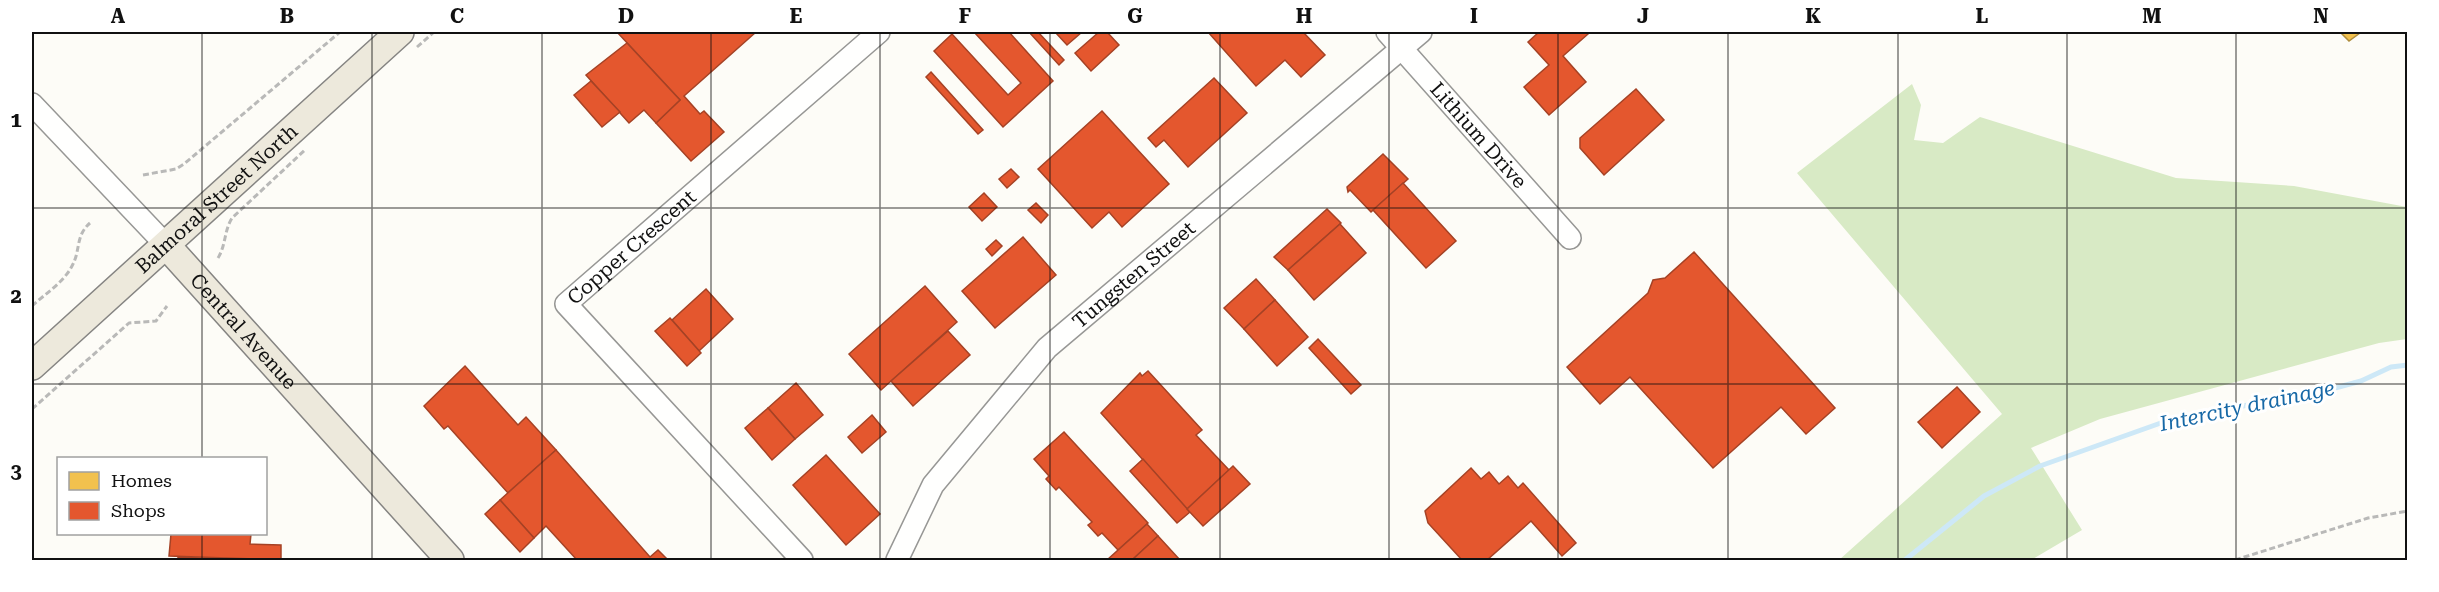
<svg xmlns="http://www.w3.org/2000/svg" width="2439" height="592" viewBox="0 0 2439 592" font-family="'Roboto Serif',serif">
<rect width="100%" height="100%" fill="#fdfcf7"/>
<polygon fill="#d8eac5" points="1912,84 1921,105 1914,140 1943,143 1980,117 2176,178 2294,186 2407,207 2407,339 2379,343 2100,419 2031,448 2082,530 2031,560 1839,560 2002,414 1797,173"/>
<polygon fill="#f2c14e" stroke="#ae8c3c" stroke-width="1.5" points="2340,32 2359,32 2360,33 2349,41"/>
<g fill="#e4572e" stroke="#a54225" stroke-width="1.5">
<polygon points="617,32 756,32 684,96 700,114 704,111 724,132 691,161 656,123 680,100"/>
<polygon points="974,32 1009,32 1053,81 1003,127 934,51 952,34 1008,95 1021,83"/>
<polygon points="1029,32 1038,32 1064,60 1059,65"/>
<polygon points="1055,32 1082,32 1067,45"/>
<polygon points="1099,32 1107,32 1119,45 1091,71 1075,53"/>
<polygon points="1208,32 1303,32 1325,55 1301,77 1285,60 1256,86"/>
<polygon points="1539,32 1586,32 1588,34 1563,56 1586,82 1549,115 1524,87 1549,65 1528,42"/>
<polygon points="627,43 680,100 656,123 644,110 629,123 586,75"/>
<polygon points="931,72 983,130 978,134 926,77"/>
<polygon points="1214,78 1247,113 1188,167 1164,140 1156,147 1148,138"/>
<polygon points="591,81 620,112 602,127 574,95"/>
<polygon points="1636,89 1664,120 1604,175 1580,148 1580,138"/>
<polygon points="1102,111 1169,184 1122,227 1109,212 1092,228 1038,169"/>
<polygon points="1383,154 1408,179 1371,212 1350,190 1348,192 1347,187"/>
<polygon points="1011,169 1019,177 1007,188 999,179"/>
<polygon points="1403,183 1456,241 1426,268 1373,210"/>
<polygon points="984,193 997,207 982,221 969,207"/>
<polygon points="1036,203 1048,215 1041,223 1028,210"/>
<polygon points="1327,209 1341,223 1288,270 1274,257"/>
<polygon points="1340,224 1366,253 1314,300 1288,270"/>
<polygon points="1023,237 1056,275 995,328 962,291"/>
<polygon points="996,240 1002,246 992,256 986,249"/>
<polygon points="1694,252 1835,408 1806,434 1781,407 1713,468 1630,377 1600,404 1567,367 1648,293 1653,280 1665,278"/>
<polygon points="1256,279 1275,300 1244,329 1224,308"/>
<polygon points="925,286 957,322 881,390 849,354"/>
<polygon points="706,289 733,319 699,351 672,320"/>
<polygon points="1275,300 1308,337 1277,366 1244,329"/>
<polygon points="670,318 701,353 687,366 655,331"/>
<polygon points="948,331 970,355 913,406 891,381"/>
<polygon points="1318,339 1361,385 1351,394 1309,348"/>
<polygon points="465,366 518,425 526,417 556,450 508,493 448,426 444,429 424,406"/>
<polygon points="1148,371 1202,430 1196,435 1229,470 1187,509 1101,413 1140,373 1142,376"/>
<polygon points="796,383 823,415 795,439 768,408"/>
<polygon points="1957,387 1980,412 1942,448 1918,422"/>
<polygon points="768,408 795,439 772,460 745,428"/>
<polygon points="872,415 886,432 862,453 848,437"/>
<polygon points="1064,432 1148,523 1118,550 1102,533 1098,536 1088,525 1092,522 1059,487 1056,490 1046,479 1049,476 1034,459"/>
<polygon points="556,450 650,557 658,550 668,560 577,560 546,526 534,538 500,500"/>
<polygon points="826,455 880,514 846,545 793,485"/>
<polygon points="1143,459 1190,512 1177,523 1130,471"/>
<polygon points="1233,466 1250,484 1203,526 1187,509"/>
<polygon points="1471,468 1481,479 1489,472 1499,484 1508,476 1518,488 1523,483 1576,543 1562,556 1531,521 1487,560 1462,560 1428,523 1425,511"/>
<polygon points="500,500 534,538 520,552 485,514"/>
<polygon points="1147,524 1158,536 1132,560 1107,560"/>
<polygon points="171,534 251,534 250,544 281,545 281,560 169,556"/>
<polygon points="1158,536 1180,560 1132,560"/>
<polygon points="178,557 248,560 178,560"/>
</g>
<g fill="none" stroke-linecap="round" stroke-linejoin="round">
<polyline stroke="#cde8f7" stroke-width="5" points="1905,560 1984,496 2040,466 2172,419 2324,391 2361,381 2391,367 2408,365"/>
<g stroke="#979795" stroke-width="24">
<g id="minor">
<path id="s1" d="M1387 32 1570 238"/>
<polyline points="32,104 166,245"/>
<path id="s2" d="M802 560 566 304 879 32"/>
<path id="s3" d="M897 560 933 485 1047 348 1421 32"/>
</g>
</g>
<g stroke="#858482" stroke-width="30">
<g id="major">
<path id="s4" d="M166 245 450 560"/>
<path id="s5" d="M32 366 400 32"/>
</g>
</g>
<g stroke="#b9b9b8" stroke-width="3" stroke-dasharray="6 3" stroke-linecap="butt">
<polyline points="417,47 434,32"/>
<polyline points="143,175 176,169 184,164 340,32"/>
<path d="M218 258C226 245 224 231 232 218L306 149"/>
<path d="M32 306C45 294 64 282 72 266 81 250 75 236 90 223"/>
<polyline points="32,409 129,323 156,321 167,306"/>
<polyline points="2235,560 2368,518 2408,511"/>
</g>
<use href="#minor" stroke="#fffffe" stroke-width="21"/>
<use href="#major" stroke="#ede9dc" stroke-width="27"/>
</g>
<path fill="none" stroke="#111" stroke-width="1.5" stroke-opacity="0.55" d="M202 32V458M372 32V560M542 32V560M711 32V560M880 32V560M1050 32V560M1220 32V560M1389 32V560M1558 32V560M1728 32V560M1898 32V560M2067 32V560M2236 32V560M32 208H2408M32 384H2408M202 534V560"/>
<g text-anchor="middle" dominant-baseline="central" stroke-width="6" stroke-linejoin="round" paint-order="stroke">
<g font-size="20" fill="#111" stroke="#fff">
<text stroke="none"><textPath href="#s1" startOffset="138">Lithium Drive</textPath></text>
<text stroke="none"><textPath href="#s5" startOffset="249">Balmoral Street North</textPath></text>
<text stroke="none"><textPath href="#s2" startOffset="435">Copper Crescent</textPath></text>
<text stroke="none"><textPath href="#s3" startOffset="375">Tungsten Street</textPath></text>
<text stroke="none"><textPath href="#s4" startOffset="116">Central Avenue</textPath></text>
</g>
<g font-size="21" font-style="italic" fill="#1768a6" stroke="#fff">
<text transform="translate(2247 406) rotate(-12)">Intercity drainage</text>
</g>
</g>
<rect width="2439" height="592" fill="none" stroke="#ffffff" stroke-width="66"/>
<rect x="57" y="457" width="210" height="78" fill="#ffffff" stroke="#a0a0a0" stroke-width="1.5"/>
<rect x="69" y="472" width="30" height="18" fill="#f2c14e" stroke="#a0a0a0" stroke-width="1.5"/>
<text x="111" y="487" font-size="18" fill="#111111">Homes</text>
<rect x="69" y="502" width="30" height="18" fill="#e4572e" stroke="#a0a0a0" stroke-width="1.5"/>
<text x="111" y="517" font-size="18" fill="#111111">Shops</text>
<rect x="33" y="33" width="2373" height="526" fill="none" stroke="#111" stroke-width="2"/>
<g font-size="20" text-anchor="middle" font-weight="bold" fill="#111">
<text x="118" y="23">A</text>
<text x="287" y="23">B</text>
<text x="457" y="23">C</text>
<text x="626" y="23">D</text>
<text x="796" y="23">E</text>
<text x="965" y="23">F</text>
<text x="1135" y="23">G</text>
<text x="1304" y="23">H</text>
<text x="1474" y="23">I</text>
<text x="1643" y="23">J</text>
<text x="1813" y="23">K</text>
<text x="1982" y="23">L</text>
<text x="2152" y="23">M</text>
<text x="2321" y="23">N</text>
<text x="16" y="127">1</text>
<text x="16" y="303">2</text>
<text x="16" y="478">3</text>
</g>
</svg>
